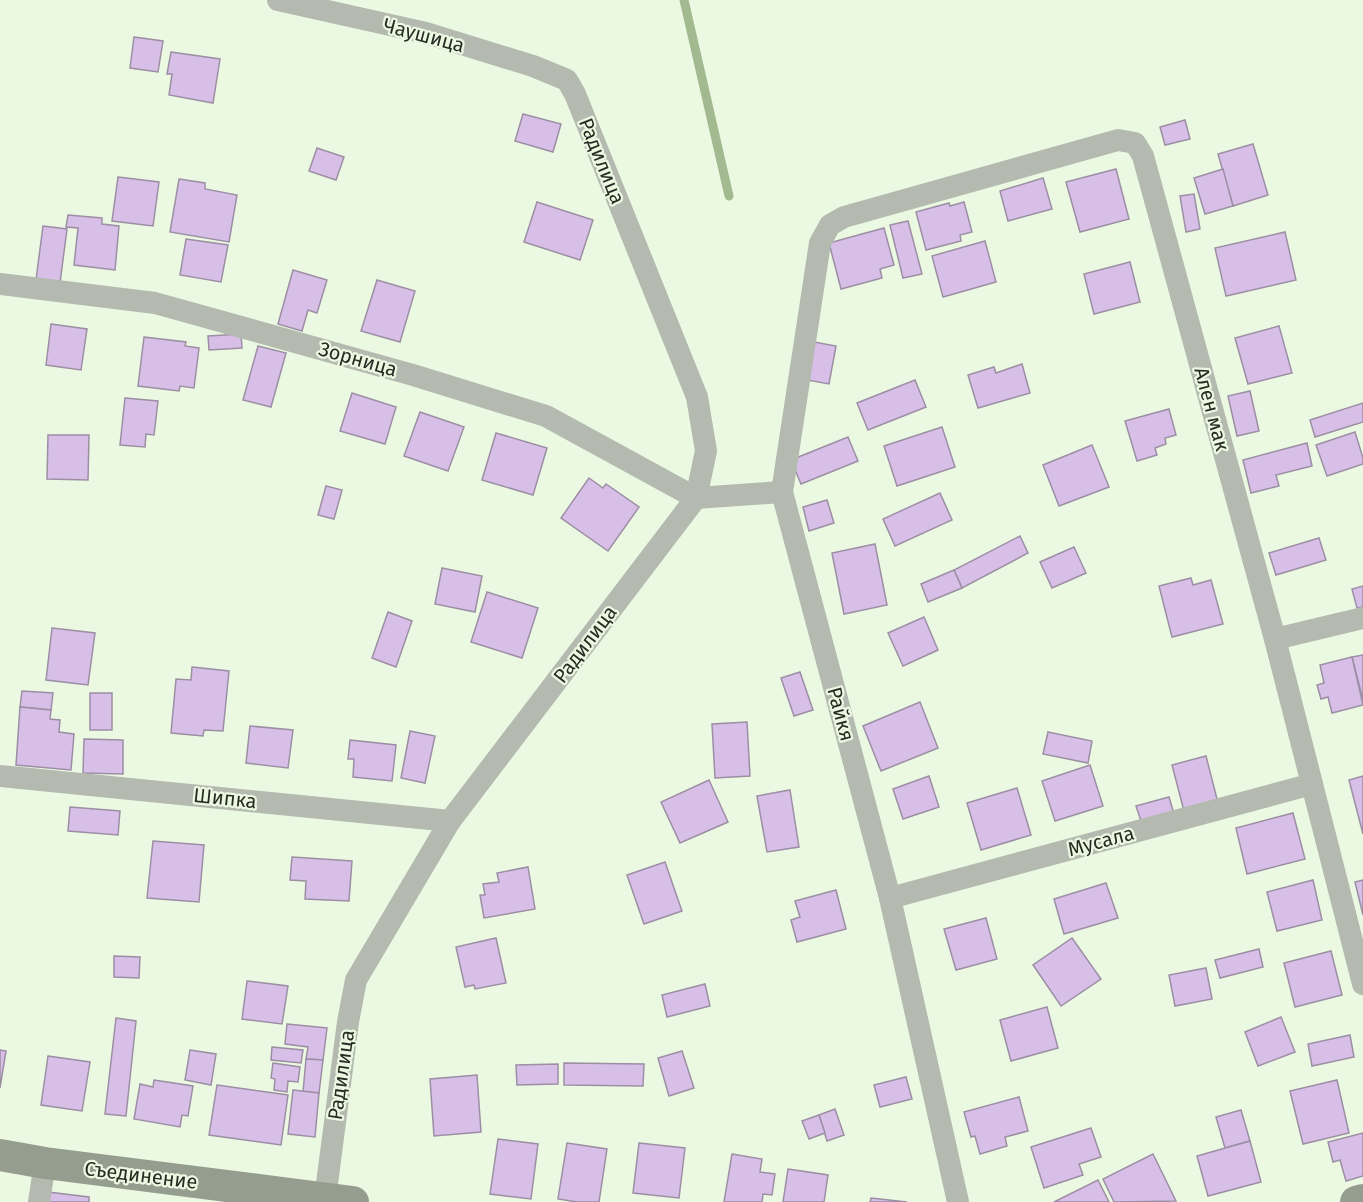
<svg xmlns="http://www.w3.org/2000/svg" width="1363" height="1202" viewBox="0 0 1363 1202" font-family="'Fira Sans',sans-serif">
<rect width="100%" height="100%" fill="#ecf9e2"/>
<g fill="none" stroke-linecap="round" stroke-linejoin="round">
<polyline stroke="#a3ba91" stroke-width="9" points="684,0 729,196"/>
</g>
<g fill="#d8bfe8" stroke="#9c8fa4" stroke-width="1.5">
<polygon points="134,37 163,41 158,72 130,68"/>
<polygon points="171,52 220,59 213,103 169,95 172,74 167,74"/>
<polygon points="523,114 561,124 553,152 515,141"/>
<polygon points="1185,120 1190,139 1165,145 1160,127"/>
<polygon points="1253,144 1268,195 1233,206 1218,154"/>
<polygon points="317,148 344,157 336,180 309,171"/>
<polygon points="1116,169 1129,219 1080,232 1066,182"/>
<polygon points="1223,169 1233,206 1205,214 1194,178"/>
<polygon points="118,177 159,182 153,226 112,221"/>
<polygon points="1043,178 1052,209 1008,221 1000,191"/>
<polygon points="179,179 205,183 205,189 237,195 229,242 170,232"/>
<polygon points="1194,194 1200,229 1186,232 1180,196"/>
<polygon points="537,202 593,220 580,260 524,242"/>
<polygon points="964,202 972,232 960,235 961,241 926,250 916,212 949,203 950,206"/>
<polygon points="68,215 102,218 102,224 119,226 115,270 74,265 78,228 66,227"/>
<polygon points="908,221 922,274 903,278 890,225"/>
<polygon points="43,226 67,229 60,283 36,280"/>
<polygon points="884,228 894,265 880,269 882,278 841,289 829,243"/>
<polygon points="1285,232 1296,280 1226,296 1215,248"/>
<polygon points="186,239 228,245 221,282 180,275"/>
<polygon points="985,241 996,282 943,297 932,256"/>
<polygon points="1130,262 1140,302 1094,314 1084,274"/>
<polygon points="293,270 327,280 317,313 308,310 302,331 278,324"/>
<polygon points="377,280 415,291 400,342 361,331"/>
<polygon points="51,324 87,329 81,370 46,365"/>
<polygon points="1279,326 1292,373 1248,384 1235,338"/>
<polygon points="241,334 242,348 209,350 208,336"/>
<polygon points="144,337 186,342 185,346 199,348 194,388 180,386 179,391 138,386"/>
<polygon points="814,342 836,346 829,384 807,380"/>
<polygon points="258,346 286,353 271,407 243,400"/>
<polygon points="1022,364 1030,393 978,408 968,375 994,367 996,373"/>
<polygon points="915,380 926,407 868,430 857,403"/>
<polygon points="1250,391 1259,431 1237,436 1228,396"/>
<polygon points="352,393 396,407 385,444 340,431"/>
<polygon points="125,398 158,401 154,435 146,434 145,447 120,445"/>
<polygon points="1363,403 1363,422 1315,437 1310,420"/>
<polygon points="1169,409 1176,435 1165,438 1166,444 1155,448 1157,455 1137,461 1125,421"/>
<polygon points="420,412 464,427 448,471 404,456"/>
<polygon points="942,427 955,467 897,486 884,446"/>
<polygon points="1355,432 1363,458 1363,464 1327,476 1316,445"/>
<polygon points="496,433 547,448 533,495 482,480"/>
<polygon points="48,435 89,435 88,480 47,479"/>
<polygon points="848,437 858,461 801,484 791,460"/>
<polygon points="1307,443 1312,466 1276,475 1279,486 1251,493 1243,460"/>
<polygon points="1092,445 1109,487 1059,506 1043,465"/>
<polygon points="589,478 603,488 606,484 639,507 608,551 561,518"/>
<polygon points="326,486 342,490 334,519 318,515"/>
<polygon points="940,493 952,520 895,546 883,519"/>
<polygon points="827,500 834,523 809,531 803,507"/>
<polygon points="1020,536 1028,553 962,588 954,570"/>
<polygon points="1319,538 1326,560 1276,575 1269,553"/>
<polygon points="875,544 887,605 844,614 832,553"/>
<polygon points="1074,547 1086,573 1052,588 1040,562"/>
<polygon points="442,568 482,576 475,612 435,604"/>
<polygon points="954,570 962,588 928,602 921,584"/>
<polygon points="1191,578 1193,585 1211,580 1223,624 1172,637 1159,586"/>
<polygon points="1363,586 1363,607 1357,608 1352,589"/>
<polygon points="487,592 538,608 522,658 471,642"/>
<polygon points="388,612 412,621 396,667 372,658"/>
<polygon points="924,617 938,650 903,666 888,633"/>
<polygon points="52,628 95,633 88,685 46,680"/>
<polygon points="1363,655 1363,700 1352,657"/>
<polygon points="1352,657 1363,705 1332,713 1328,697 1321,699 1317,685 1324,683 1320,665"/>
<polygon points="192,667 229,671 223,731 204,730 203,736 171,733 176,679 191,680"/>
<polygon points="800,672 813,710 794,716 781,678"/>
<polygon points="22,691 53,693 51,710 20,707"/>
<rect x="90" y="693" width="22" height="37"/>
<polygon points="920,702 938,748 881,771 863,726"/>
<polygon points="20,707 51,710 50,719 60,720 59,732 74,734 71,770 16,765"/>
<polygon points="747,722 750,776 715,778 712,724"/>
<polygon points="250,726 293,730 288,768 246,763"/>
<polygon points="410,731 435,736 425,783 401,778"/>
<polygon points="1048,732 1092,741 1088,763 1043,754"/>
<polygon points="84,739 123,740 123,774 83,773"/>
<polygon points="350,740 396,745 392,781 353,777 354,759 348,759"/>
<polygon points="1206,756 1218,803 1184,811 1172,765"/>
<polygon points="1090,765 1103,806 1055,821 1042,781"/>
<polygon points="929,776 939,807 903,819 893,789"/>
<polygon points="1363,776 1363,834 1349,780"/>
<polygon points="709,780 728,822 680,843 661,802"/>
<polygon points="1017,788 1031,835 981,850 967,803"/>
<polygon points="790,790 799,847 767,852 757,796"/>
<polygon points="1169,797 1174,814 1142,824 1136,806"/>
<polygon points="70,807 120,811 118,835 68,831"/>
<polygon points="1293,813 1305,859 1247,874 1236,828"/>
<polygon points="153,841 204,845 199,902 147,898"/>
<polygon points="292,857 352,861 349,901 305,899 306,881 290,880"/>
<polygon points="665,862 682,911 644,924 627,875"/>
<polygon points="528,867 535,909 484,918 480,895 485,895 483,884 499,882 497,873"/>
<polygon points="1313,880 1322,920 1277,931 1267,892"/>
<polygon points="1363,880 1363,915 1355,882"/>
<polygon points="1106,883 1118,918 1064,934 1054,899"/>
<polygon points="836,890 846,929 797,942 791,920 800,917 795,901"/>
<polygon points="986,918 997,959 956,970 944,929"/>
<polygon points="496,938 506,983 475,989 474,985 465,987 456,947"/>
<polygon points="1072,938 1101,979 1061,1006 1033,965"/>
<polygon points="1259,949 1263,967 1220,978 1215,960"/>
<polygon points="1331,951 1342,995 1295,1007 1284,963"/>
<polygon points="114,956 140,957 139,978 114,977"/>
<polygon points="1206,968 1212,999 1175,1006 1169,975"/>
<polygon points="247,981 288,986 282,1024 242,1019"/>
<polygon points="705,984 710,1006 667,1017 662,995"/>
<polygon points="1047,1007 1058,1048 1011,1061 1000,1020"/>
<polygon points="1281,1017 1295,1052 1258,1066 1245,1032"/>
<polygon points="116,1018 136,1021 126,1116 105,1114"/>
<polygon points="287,1024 327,1028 323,1060 306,1059 308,1047 285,1044"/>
<polygon points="1350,1035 1354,1057 1312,1066 1308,1044"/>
<polygon points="272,1047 303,1050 301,1063 271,1060"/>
<polygon points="0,1050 6,1051 0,1088"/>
<polygon points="190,1050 216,1054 211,1085 185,1080"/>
<polygon points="682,1051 694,1088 669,1096 658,1058"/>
<polygon points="48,1056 90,1062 82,1111 41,1105"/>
<polygon points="306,1059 323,1060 319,1093 303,1092"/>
<polygon points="273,1063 300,1067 298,1082 288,1081 287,1092 274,1090 275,1079 271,1078"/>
<polygon points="564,1063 644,1064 643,1086 564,1085"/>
<polygon points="558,1064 558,1084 517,1085 516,1065"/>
<polygon points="477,1075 481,1132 434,1136 430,1079"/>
<polygon points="906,1077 912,1099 880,1107 874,1085"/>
<polygon points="154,1080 193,1086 188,1116 182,1115 180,1127 134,1119 140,1084 153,1087"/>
<polygon points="1337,1080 1349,1133 1303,1144 1290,1091"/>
<polygon points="217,1085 288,1095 281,1145 209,1135"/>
<polygon points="293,1090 319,1093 315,1137 288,1134"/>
<polygon points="1019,1097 1028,1131 1005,1137 1007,1146 980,1154 975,1136 971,1137 964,1112"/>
<polygon points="835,1109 844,1135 827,1141 819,1115"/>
<polygon points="1241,1110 1250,1141 1225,1148 1216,1117"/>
<polygon points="819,1115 825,1133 809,1139 802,1121"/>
<polygon points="1091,1128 1101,1157 1079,1164 1083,1175 1044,1188 1031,1147"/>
<polygon points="1363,1133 1363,1176 1346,1181 1340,1160 1333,1162 1328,1142"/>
<polygon points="498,1139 538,1144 531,1199 490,1194"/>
<polygon points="1250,1141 1261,1182 1208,1196 1197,1156"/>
<polygon points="567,1143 607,1149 599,1202 577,1202 558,1199"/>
<polygon points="639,1143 685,1148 679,1198 633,1193"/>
<polygon points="732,1154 762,1159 760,1172 775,1174 772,1195 763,1194 762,1202 724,1202"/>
<polygon points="1153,1154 1176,1201 1114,1202 1103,1179"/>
<polygon points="788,1169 828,1175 824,1202 783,1202"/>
<polygon points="1098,1180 1109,1202 1054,1202"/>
<polygon points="48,1192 89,1197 89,1202 47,1202"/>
<polygon points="871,1198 907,1202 870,1202"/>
</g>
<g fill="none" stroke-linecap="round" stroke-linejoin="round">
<g stroke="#b4bab0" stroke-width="22">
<polyline points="278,0 426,33 533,66 567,80 575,94 697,397 706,451 696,498 450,821 356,980 348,1022 325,1199"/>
<polyline points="0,284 155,303 413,375 546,416 696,498 782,492"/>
<polyline points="1275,639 1363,618"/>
<polyline points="0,776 450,821"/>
<polyline points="890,898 1312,784"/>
<polyline points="39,1202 45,1163"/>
<polyline points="958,1202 890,898 782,492 820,243 830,225 844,217 1118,140 1135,143 1143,156 1275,639 1363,984"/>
</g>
<g stroke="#959d8e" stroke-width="32">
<polyline points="0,1155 45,1163 353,1202"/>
<polyline points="1356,1202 1363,1200"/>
</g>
</g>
<g text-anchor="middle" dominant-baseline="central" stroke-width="4.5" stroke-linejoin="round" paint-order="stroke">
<g font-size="20" fill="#272c23" stroke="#ecf9e2">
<text transform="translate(424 35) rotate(15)">Чаушица</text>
<text transform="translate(602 161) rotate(68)">Радилица</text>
<text transform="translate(358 359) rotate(16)">Зорница</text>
<text transform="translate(1212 409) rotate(75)">Ален мак</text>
<text transform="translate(585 644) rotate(-53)">Радилица</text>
<text transform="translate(841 714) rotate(75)">Райкя</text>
<text transform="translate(225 798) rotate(6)">Шипка</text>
<text transform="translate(1101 841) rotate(-15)">Мусала</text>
<text transform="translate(341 1075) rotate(-82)">Радилица</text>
<text transform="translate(141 1175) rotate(7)">Съединение</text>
</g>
</g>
</svg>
